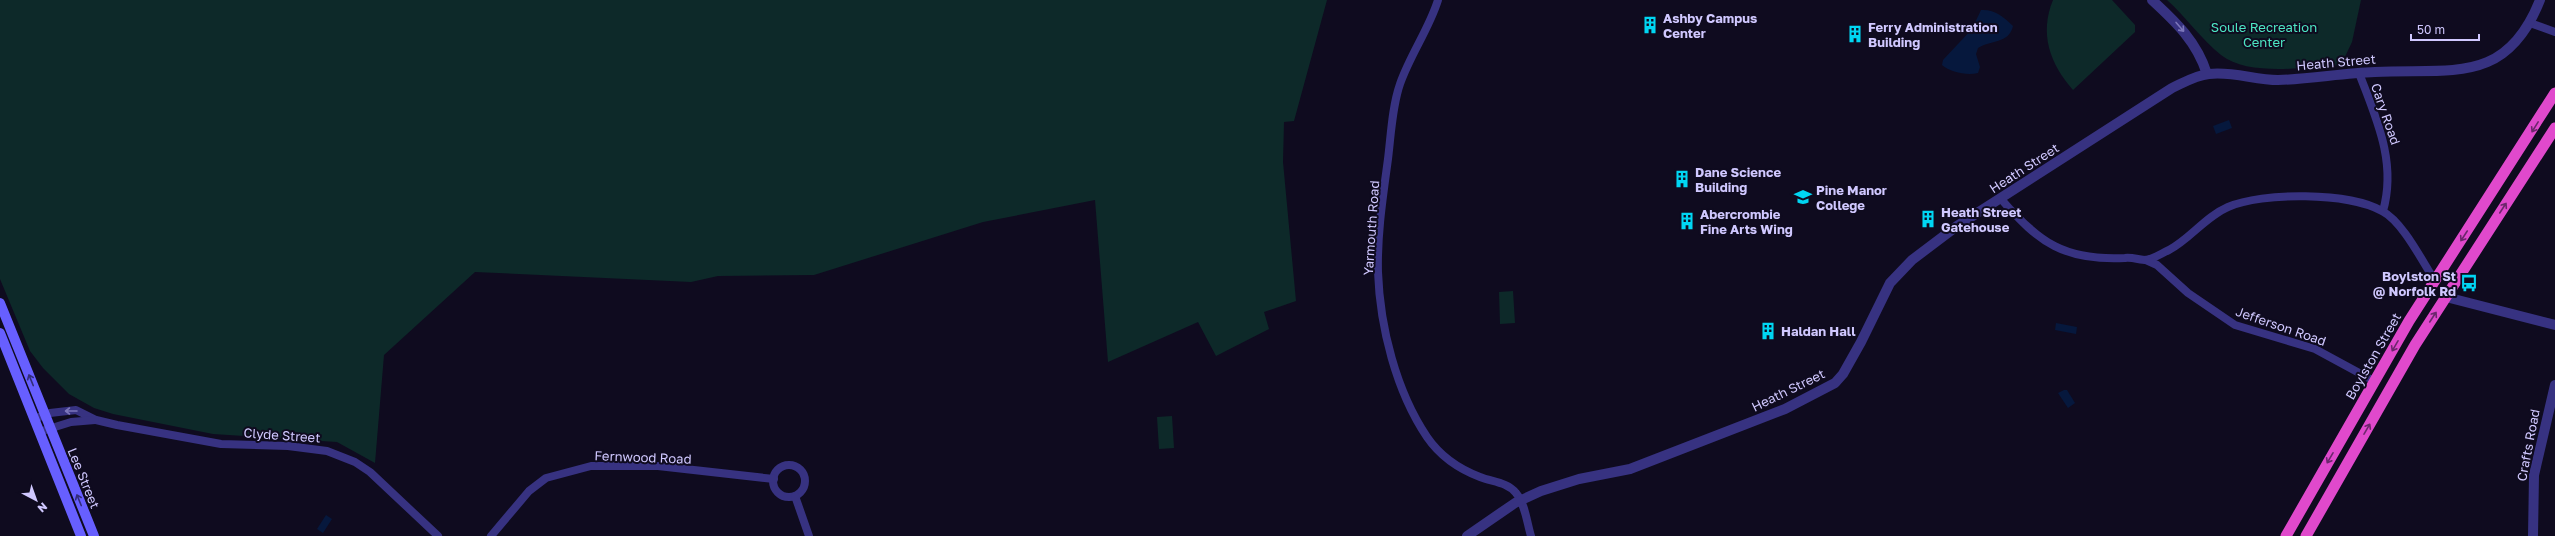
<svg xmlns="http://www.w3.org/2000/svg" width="2555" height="536" viewBox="0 0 2555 536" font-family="'Golos Text',sans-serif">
<rect width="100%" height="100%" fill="#0f0b1f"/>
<g fill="#0d2929">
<polygon points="0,0 1327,0 1294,121 1284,122 1283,162 1296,301 1264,312 1269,329 1216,356 1198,322 1108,362 1095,200 983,222 814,275 718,276 691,282 475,272 384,355 375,463 337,442 213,434 113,414 94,408 69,394 43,368 30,351 0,279"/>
<path d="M2053 0H2112L2135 25V32L2073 90C2050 64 2039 34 2053 0Z"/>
<path d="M2167 0H2361L2352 42 2341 65C2306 67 2249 77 2221 55 2201 39 2186 17 2167 0Z"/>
<polygon points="1513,291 1515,323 1500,324 1499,292"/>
<polygon points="1172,416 1174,448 1159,449 1157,417"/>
</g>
<g fill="#06183d">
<path d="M1981 10C1994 9 2004 17 2013 26 2009 44 1990 40 1978 48L1976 54 1980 67 1978 73C1967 76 1950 72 1942 65L1943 60 1972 29Z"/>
<polygon points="2229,120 2232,128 2216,134 2213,126"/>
<polygon points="2056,323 2077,327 2076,334 2055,330"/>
<polygon points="2064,390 2067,390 2075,403 2068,408 2058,393"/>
<polygon points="326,515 332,519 323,533 317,529"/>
</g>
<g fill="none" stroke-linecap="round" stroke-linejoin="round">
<g stroke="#373281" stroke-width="8">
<path d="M1438 0C1429 29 1410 55 1400 84 1392 107 1391 135 1388 159 1383 196 1377 234 1378 272 1380 327 1396 391 1427 437 1440 456 1459 469 1480 477 1492 482 1507 482 1516 493 1525 503 1527 523 1531 536"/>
<polyline points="2530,23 2555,32"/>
<path d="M2359 73C2376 118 2397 162 2383 211"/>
<path d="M2001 199C2039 243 2065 261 2125 258 2132 257 2140 260 2146 260 2153 259 2162 253 2169 250 2190 239 2205 217 2228 207 2262 192 2349 192 2382 211 2403 222 2422 261 2435 281"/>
<polyline points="2146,260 2157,265 2188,293 2235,325 2315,349 2374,381"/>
<polyline points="34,419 50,413 76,410 96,420 117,425 221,444 288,446 327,451 355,462 370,472 438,536"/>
<polyline points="39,432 71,422 95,420"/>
<circle cx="789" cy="481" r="16"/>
<polyline points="795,496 809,536"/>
<polyline points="491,536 529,491 546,478 591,466 658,466 774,479"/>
</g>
<g stroke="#373281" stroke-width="10">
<path d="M2152 0C2176 22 2197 42 2207 74"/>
<polyline points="2446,297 2555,325"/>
<path d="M1467 536 1515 503 1541 491 1579 479 1630 469 1785 409 1835 383 1843 374 1861 342 1890 283 1912 260 1957 226 2172 88C2183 83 2196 75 2209 74 2232 71 2255 80 2278 80 2311 79 2343 73 2375 72 2451 68 2506 86 2540 0"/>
<polyline points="2533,536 2534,475 2555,385"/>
</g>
<g stroke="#675fff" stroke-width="10">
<polyline points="0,303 94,536"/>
<polyline points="0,333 81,536"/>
</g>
<g stroke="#e049cc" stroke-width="11">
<polyline points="2286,536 2409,321 2555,93"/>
<polyline points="2306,536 2415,345 2555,128"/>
</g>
</g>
<defs><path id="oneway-shaft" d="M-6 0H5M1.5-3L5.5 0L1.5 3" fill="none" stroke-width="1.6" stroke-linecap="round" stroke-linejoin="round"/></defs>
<g stroke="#7c76ba">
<use href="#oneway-shaft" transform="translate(2180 27) rotate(49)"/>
<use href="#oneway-shaft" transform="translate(71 411) rotate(-180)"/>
</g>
<g stroke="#6d276d">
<use href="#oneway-shaft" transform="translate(2535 127) rotate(122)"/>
<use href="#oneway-shaft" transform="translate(2503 208) rotate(-57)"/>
<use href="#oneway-shaft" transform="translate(2464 236) rotate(123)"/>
<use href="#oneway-shaft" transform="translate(2433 317) rotate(-57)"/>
<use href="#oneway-shaft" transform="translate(2395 346) rotate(120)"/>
<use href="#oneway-shaft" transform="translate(2367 429) rotate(-60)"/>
<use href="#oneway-shaft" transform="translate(2330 458) rotate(120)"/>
</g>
<g stroke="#322d79">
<use href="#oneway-shaft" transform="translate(31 380) rotate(-112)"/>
<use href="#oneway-shaft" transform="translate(79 500) rotate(-112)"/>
</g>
<defs>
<g id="building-bare" transform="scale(1.38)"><path d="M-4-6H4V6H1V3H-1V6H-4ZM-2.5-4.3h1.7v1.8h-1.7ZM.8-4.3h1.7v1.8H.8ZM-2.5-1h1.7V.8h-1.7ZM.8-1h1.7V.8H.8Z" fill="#00d6f3" stroke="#0f0b1f" stroke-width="2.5" paint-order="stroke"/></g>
<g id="university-bare" transform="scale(1.38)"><path d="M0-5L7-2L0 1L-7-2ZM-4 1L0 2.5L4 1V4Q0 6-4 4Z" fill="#00d6f3" stroke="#0f0b1f" stroke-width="2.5" paint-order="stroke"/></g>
<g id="bus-bare" transform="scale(1.38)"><path d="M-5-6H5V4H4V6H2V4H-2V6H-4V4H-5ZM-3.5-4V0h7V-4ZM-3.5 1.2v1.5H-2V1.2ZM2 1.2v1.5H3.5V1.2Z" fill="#00d6f3" stroke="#0f0b1f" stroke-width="2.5" paint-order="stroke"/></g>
</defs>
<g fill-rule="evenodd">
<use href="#building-bare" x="1650" y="25"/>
<use href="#building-bare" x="1855" y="34"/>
<use href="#building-bare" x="1682" y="179"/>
<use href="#university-bare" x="1803" y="197"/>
<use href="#building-bare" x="1928" y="219"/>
<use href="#building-bare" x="1687" y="221"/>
<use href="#bus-bare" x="2469" y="283"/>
<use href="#building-bare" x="1768" y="331"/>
</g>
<g text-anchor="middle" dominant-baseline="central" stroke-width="4" stroke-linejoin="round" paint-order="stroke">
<g font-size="13" font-weight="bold" fill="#d0c8ff" stroke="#0f0b1f" text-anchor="start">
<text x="1663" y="18">Ashby Campus<tspan x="1663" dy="15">Center</tspan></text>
<text x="1868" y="27">Ferry Administration<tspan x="1868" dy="15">Building</tspan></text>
<text x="1695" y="172">Dane Science<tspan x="1695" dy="15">Building</tspan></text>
<text x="1816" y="190">Pine Manor<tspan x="1816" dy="15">College</tspan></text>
<text x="1941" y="212">Heath Street<tspan x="1941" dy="15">Gatehouse</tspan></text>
<text x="1700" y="214">Abercrombie<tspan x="1700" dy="15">Fine Arts Wing</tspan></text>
<text x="2456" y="276" text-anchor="end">Boylston St<tspan x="2456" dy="15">@ Norfolk Rd</tspan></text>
<text x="1781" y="331">Haldan Hall</text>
</g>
<g font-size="13" fill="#4de6c3" stroke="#0f0b1f">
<text x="2264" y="27">Soule Recreation<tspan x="2264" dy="15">Center</tspan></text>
</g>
<g font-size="13" fill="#d0c8ff" stroke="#0f0b1f">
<text transform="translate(2336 62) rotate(-5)">Heath Street</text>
<text transform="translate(2386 114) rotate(71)">Cary Road</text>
<text transform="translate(2024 168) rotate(-33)">Heath Street</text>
<text transform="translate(1371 228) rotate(-86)">Yarmouth Road</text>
<text transform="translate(2281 326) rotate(19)">Jefferson Road</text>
<text transform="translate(2373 356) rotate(-60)">Boylston Street</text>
<text transform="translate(1788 390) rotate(-26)">Heath Street</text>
<text transform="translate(282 435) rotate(4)">Clyde Street</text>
<text transform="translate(2528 445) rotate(-79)">Crafts Road</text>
<text transform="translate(643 457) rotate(2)">Fernwood Road</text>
<text transform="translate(84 478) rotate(68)">Lee Street</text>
</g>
</g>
<g transform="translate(36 500) rotate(139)" stroke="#0f0b1f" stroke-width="3" paint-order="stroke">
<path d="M0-3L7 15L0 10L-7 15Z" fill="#d0c8ff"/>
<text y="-6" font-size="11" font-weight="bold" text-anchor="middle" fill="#d0c8ff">N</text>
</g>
<path d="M2411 34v6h68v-6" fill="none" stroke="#d0c8ff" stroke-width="2"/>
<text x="2417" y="34" font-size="12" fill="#d0c8ff" stroke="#0f0b1f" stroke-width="3" paint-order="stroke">50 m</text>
</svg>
